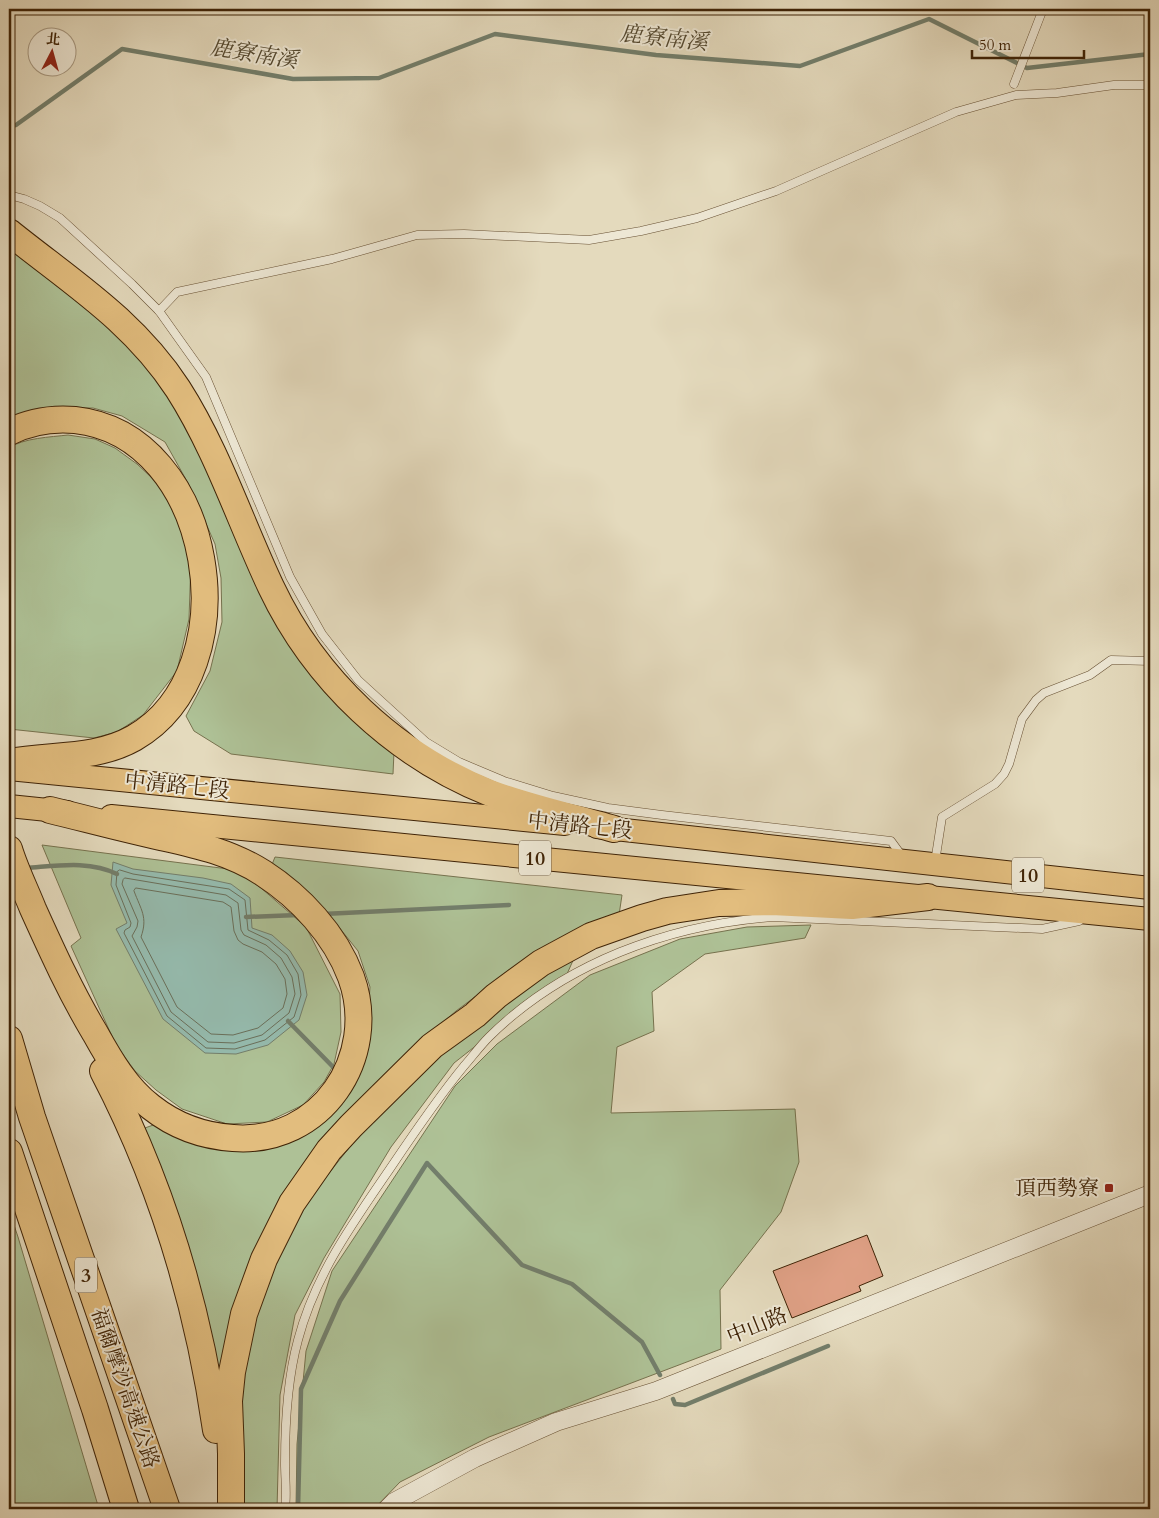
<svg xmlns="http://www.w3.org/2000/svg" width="1159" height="1518" viewBox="0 0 1159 1518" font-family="Cardo,'Noto Serif TC',serif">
<rect width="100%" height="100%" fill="#e4dabd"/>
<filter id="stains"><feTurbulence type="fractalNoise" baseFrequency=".004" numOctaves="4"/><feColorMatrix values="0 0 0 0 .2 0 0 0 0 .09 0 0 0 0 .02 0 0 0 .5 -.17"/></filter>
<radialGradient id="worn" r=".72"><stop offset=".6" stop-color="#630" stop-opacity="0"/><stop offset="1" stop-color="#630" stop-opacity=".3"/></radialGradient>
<g fill="#aec196" stroke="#76724e">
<polygon points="9,241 57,277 144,361 185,420 252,576 394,752 393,774 231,754 194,731 186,716 210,671 222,622 221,578 215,544 188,483 165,442 122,416 93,408 51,408 9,421"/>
<path d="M68 435 95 439 115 448 137 464 168 493 191 560 189 619 177 671 143 715 117 732 94 738 9 729V448C23 438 51 437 68 435Z"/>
<polygon points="42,845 236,870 261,888 306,927 340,994 341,1032 334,1064 324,1082 303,1105 267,1122 227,1124 182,1109 156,1090 135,1071 116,1045 71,946 81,938"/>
<polygon points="275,857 622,895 619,915 519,964 456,1011 406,1054 308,1164 223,1373 214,1372 142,1129 159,1123 292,1136 367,1028 370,987 358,951 338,926 309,893 271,867"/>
<polygon points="811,925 805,938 705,954 652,992 654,1031 617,1047 611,1113 795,1109 799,1162 781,1212 720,1290 721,1349 489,1437 400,1482 374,1509 296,1509 297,1444 306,1351 332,1271 455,1086 497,1044 590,975 680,939 747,927"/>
<polygon points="575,956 567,974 454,1063 391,1147 324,1258 295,1315 280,1395 277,1509 240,1509 238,1404 249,1332 289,1224 356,1139 429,1065 516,994"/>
<polygon points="9,1210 18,1237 99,1509 15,1509 9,1492"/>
</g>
<polygon fill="#95bbae" stroke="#737e6b" points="113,862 133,869 203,878 231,884 250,898 252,928 272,935 290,951 303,972 307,995 299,1020 268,1045 236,1054 205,1053 163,1019 116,929 127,923 111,885"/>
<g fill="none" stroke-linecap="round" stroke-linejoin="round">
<g stroke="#6a6f5a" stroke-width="1">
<polygon points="120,870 133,874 229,889 245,900 248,930 269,940 287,955 298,974 301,995 294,1017 265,1040 235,1049 206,1048 167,1016 124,933 125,930 130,927 131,923 116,885 117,872"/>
<polygon points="125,878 226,895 238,903 241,930 244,935 266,945 281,958 292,977 295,994 289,1013 262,1035 234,1043 208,1042 171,1012 132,936 137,927 138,921 122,884 123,880"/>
<path d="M136 888 223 902 231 907 234 931 238 940 243 944 262 952 276 964 285 979 287 994 283 1008 258 1028 233 1035 211 1034 177 1007 141 937C148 917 141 910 134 891Z"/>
</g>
<g stroke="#737e6b" stroke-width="4.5">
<polyline points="9,126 16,125 122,49 293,79 379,78 495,34 656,55 800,66 929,19 1027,68 1150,54"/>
<path d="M26 868C56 866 89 860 117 874"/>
<polyline points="323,914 509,905"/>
<polyline points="246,917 298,915"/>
<polyline points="288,1021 336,1070"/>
<polyline points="673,1399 675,1404 685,1405 828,1346"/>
<polyline points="298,1509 301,1389 340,1301 427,1163 522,1265 572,1284 642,1342 660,1375"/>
</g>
</g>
<polygon fill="#dfa085" stroke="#3f2306" points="867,1235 883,1276 859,1286 861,1291 792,1318 773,1271"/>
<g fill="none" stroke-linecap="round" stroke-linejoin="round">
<g stroke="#685134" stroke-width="9">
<g id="service">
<polyline points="9,11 12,9"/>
<polyline points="1014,84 1043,9"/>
<polyline points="9,195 24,199 40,206 60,218 132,284 159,311 206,377 290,577 322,634 358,680 426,742 459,762 504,781 553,796 608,808 662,815 891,841 902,856"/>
<polyline points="159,311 177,292 332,259 417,235 464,234 589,240 641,231 697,218 776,191 956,112 1016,95 1057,93 1114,85 1150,85"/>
<polyline points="935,862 942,817 995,784 1004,774 1009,764 1022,719 1036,700 1044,693 1090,675 1111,660 1150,661"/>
<path d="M285 1509C287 1494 285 1478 285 1463 285 1422 287 1380 298 1340 315 1276 350 1227 387 1173 412 1136 436 1100 464 1066 472 1057 480 1046 489 1037 564 963 668 925 772 917L1042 929 1079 921"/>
</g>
</g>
<g stroke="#685134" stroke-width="19">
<polyline id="tertiary" points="387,1509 394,1502 475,1458 556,1422 656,1391 1150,1194"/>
</g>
<g stroke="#3f2306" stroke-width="24">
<g id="primary">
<polyline points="9,769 565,824"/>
<polyline points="9,806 67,812"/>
<polyline points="111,816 1150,919"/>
<polyline points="597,827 1150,888"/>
</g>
</g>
<g stroke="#3f2306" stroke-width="28">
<g id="motorway">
<path d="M9 232C71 282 133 320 178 389 217 450 240 521 271 587 315 680 395 755 490 793 530 808 573 817 614 829"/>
<path d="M9 432C29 422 52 418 75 420 215 435 252 670 134 738 95 760 51 754 9 762"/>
<path d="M9 849C15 869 25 889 33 909 52 951 71 993 95 1033 110 1060 126 1088 151 1107 175 1126 203 1136 233 1138 321 1145 380 1057 351 977 335 934 300 897 263 873 230 852 197 845 161 837 124 829 87 819 50 810"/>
<polyline points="9,1039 32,1117 167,1509"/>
<path d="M103 1071C162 1184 198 1305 216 1430"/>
<polyline points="9,1152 95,1409 126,1509"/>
<polyline points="231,1509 231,1454 229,1401 232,1372 244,1314 264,1259 292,1203 329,1150 351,1126 432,1046 475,1015 496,996 541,963 591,936 642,918 667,911 719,903 772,902 852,906 928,897"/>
</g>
</g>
<use href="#service" stroke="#ede7d4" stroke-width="8"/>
<use href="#tertiary" stroke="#ede7d4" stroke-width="18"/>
<use href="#primary" stroke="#e2bd7e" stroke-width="22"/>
<use href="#motorway" stroke="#e2bd7e" stroke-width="26"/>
</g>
<rect fill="#8f2418" stroke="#ede7d4" stroke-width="2" x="1104" y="1183" width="10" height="10" rx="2.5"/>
<g text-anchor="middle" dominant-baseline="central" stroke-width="4" stroke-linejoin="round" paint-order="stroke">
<g fill="#ede7d4" stroke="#735e44" stroke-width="1">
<rect x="519" y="840.5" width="32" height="35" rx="4"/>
<rect x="1012" y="857.5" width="32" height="35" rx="4"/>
<rect x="75" y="1257.5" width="22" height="35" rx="4"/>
</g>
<g font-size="20" font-weight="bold" fill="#3f2306">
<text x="535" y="858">10</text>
<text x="1028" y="875">10</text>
<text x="86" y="1275">3</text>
</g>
<g font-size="21" fill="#3f2306" stroke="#ede7d4">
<text transform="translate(177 786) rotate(6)">中清路七段</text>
<text transform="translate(580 826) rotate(6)">中清路七段</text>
<text transform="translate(757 1326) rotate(-22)">中山路</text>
<text transform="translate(125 1388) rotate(71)">福爾摩沙高速公路</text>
</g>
<g font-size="21" fill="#3f2306" stroke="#ede7d4" text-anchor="end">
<text x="1099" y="1188">頂西勢寮</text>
</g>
<g font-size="22" font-style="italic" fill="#544930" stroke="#ede7d4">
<text transform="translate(664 38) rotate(6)">鹿寮南溪</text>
<text transform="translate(254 54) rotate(9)">鹿寮南溪</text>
</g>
</g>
<rect width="1159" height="1518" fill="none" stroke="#e4dabd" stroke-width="30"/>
<rect x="10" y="10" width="1139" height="1498" fill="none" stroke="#3f2306" stroke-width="2.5"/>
<rect x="15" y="15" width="1129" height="1488" fill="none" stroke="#3f2306"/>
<g transform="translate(52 52) rotate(6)"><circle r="24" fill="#ede7d4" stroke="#a79982"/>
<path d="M0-4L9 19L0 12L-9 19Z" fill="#8f2418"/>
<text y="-8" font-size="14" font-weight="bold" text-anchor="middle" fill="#3f2306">北</text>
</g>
<path d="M972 50v8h112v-8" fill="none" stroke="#3f2306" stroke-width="2.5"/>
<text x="979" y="50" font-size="15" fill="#3f2306" stroke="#ede7d4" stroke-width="4" paint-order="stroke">50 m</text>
<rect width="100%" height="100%" filter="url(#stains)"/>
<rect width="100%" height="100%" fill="url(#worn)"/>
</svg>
